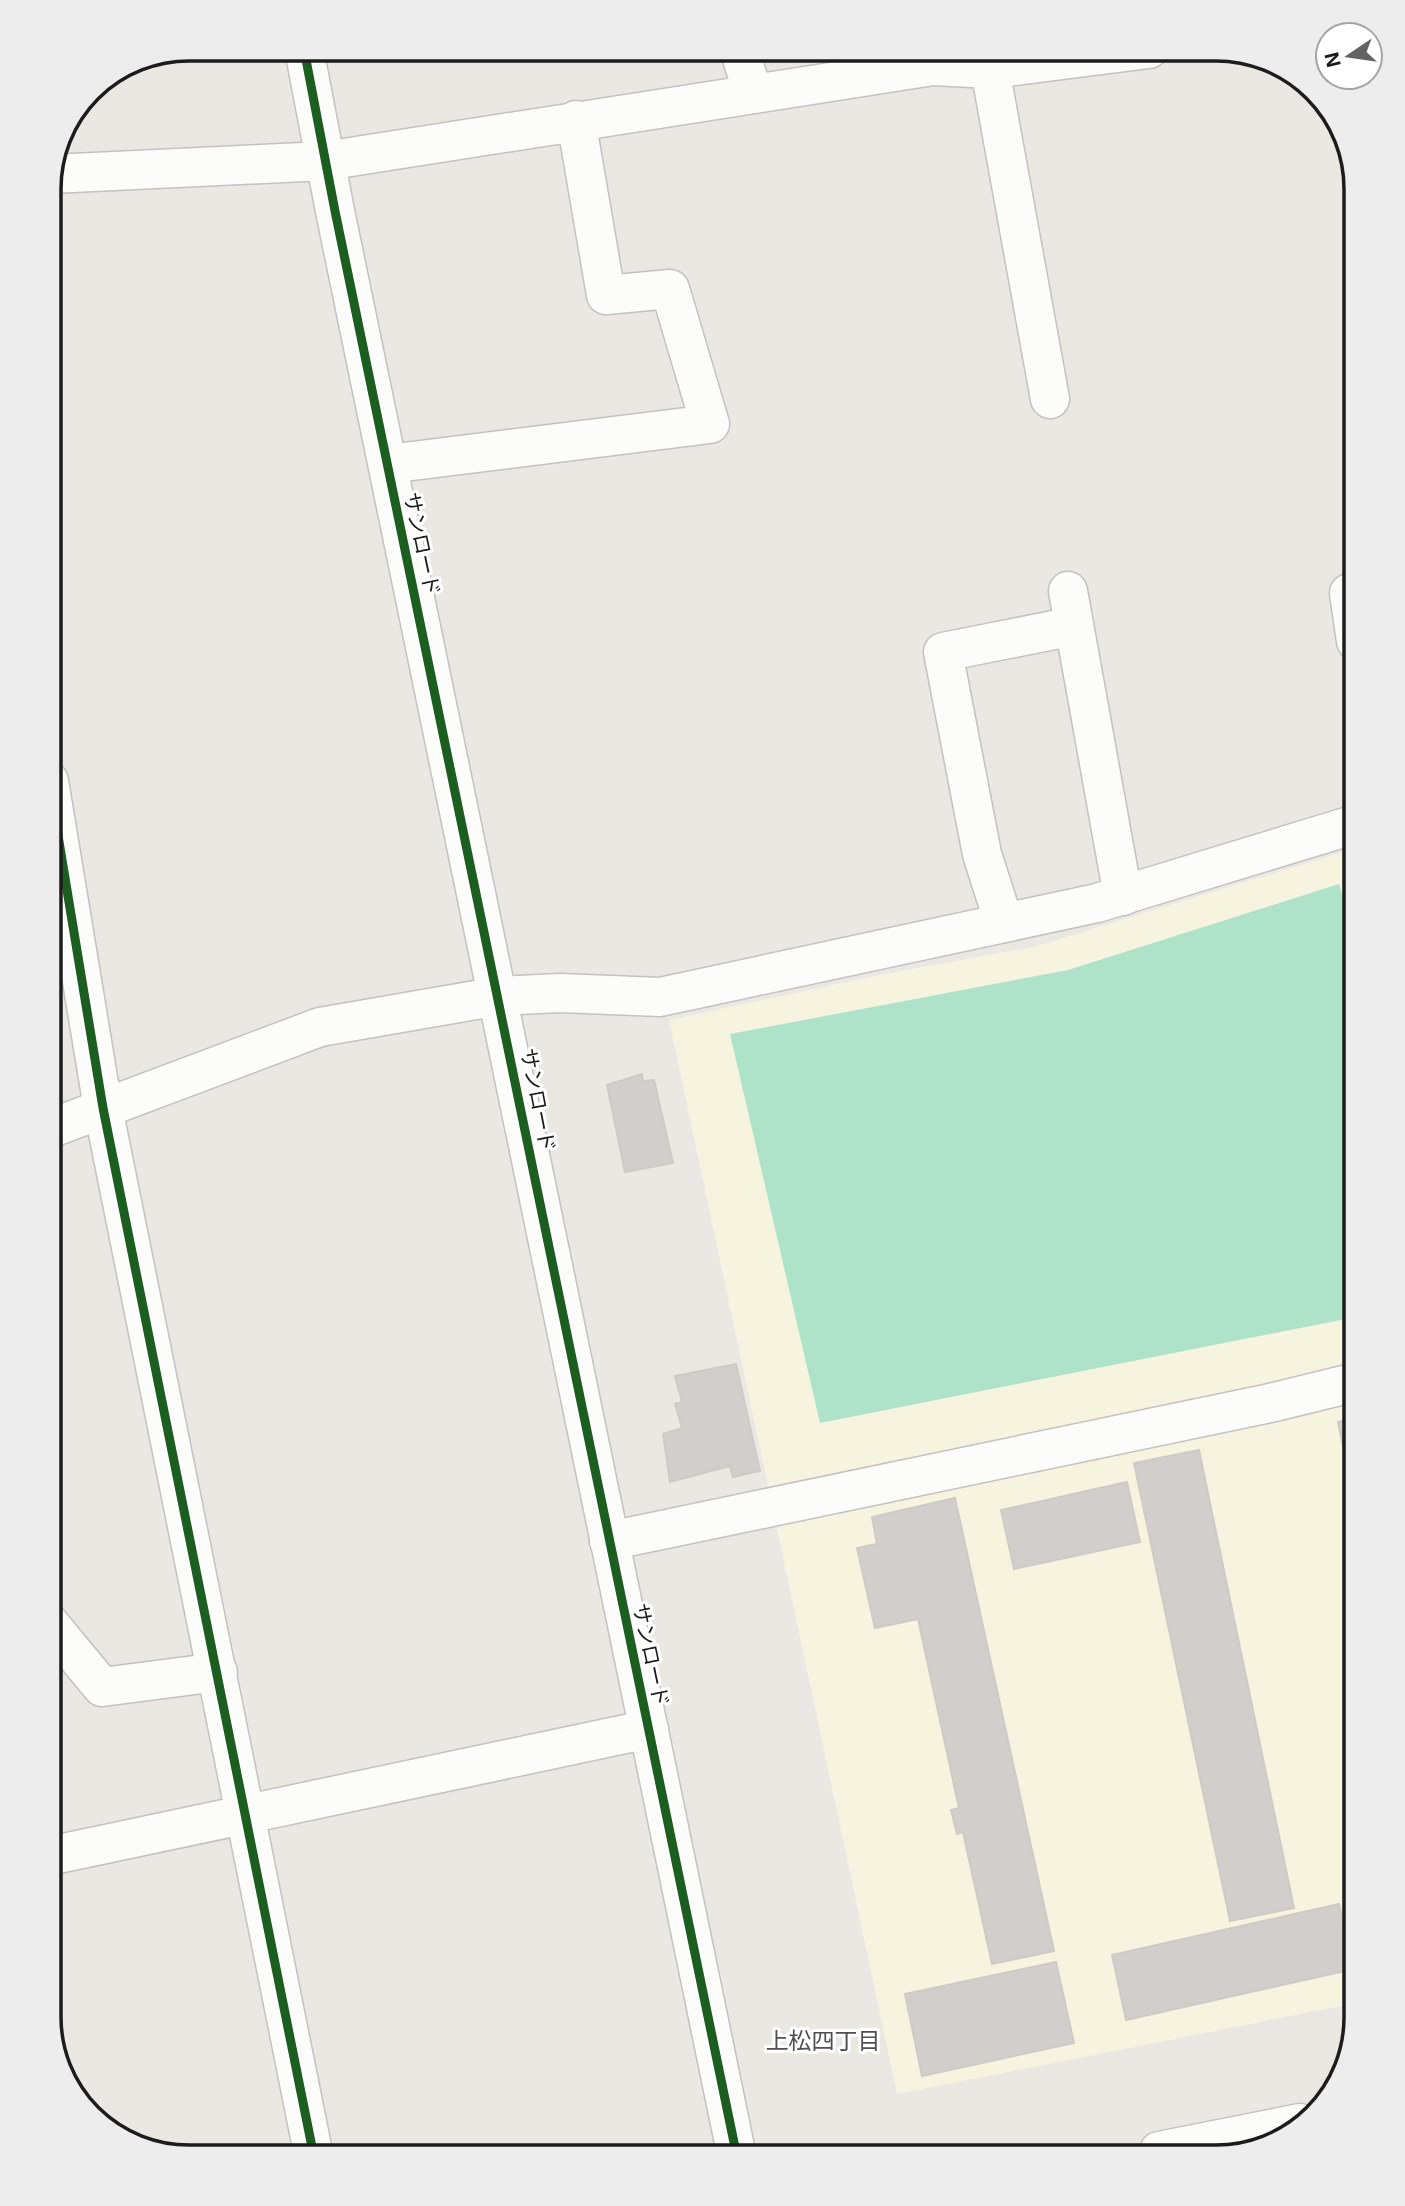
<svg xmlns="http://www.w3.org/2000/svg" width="1405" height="2206" viewBox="0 0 1405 2206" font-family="Inter,'Noto Sans JP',sans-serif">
<rect width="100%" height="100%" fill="#ebe8e4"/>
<polygon fill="#f6f4de" points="1356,848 1356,2003 897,2094 669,1020 875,976 1037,946"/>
<polygon fill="#aee3ca" points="1339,884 1356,941 1356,1317 820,1423 730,1034 1068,970"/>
<g fill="#d1cecb" stroke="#cecac5" stroke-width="2">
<polygon points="642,1074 643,1081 654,1080 673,1163 625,1172 607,1085"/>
<polygon points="736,1364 760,1471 733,1477 730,1466 670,1482 663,1434 682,1428 675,1404 682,1402 675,1376"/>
<polygon points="1356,1418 1356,1508 1338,1422"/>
<polygon points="1199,1450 1294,1908 1230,1921 1134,1463"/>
<polygon points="1127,1482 1140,1542 1014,1569 1001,1510"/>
<polygon points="955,1498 1054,1951 992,1964 963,1832 957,1834 951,1810 959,1808 918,1619 875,1628 857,1548 877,1544 872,1517"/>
<polygon points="1339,1904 1354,1969 1126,2020 1112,1955"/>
<polygon points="1056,1962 1074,2043 922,2076 905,1994"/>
</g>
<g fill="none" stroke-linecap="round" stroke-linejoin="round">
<g stroke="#c3c2c0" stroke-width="41">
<g id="minor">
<polyline points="304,49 335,211 737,2157"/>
<polyline points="739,49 753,93"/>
<polyline points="978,49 990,69 1050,399"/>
<polyline points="51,174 325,161 933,66 990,69 1149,49"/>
<polyline points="388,464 710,424 670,289 606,295 576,120"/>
<polyline points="1068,591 1123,896"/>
<polyline points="1349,593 1356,641"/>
<polyline points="49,781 103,1108 314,2157"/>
<polyline points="1004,923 982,854 943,652 1074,626"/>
<polyline points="49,1129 320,1027 499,996 560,993 660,997 1097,903 1356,824"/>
<polyline points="609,1541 1270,1403 1356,1382"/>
<polyline points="49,1623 102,1687 218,1672"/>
<polyline points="49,1856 649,1729"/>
<polyline points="1160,2157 1159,2151 1300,2123"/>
</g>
</g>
<use href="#minor" stroke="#fcfcfb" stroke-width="38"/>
<g stroke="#fff" stroke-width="13">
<g id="cycleway">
<polyline points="304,49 335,211 737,2157"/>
<polyline points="49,781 103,1108 314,2157"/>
</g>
</g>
<use href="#cycleway" stroke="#1b5e20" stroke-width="9"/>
</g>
<g text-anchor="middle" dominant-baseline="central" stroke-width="6" stroke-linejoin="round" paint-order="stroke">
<g font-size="21" fill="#1c1c1c" stroke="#fff">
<text transform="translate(422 544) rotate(78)">サンロード</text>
<text transform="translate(538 1100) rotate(79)">サンロード</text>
<text transform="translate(651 1655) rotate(78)">サンロード</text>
</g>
<g font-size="23" fill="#4f4f4f" stroke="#fff">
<text x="823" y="2041">上松四丁目</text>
</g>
</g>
<path d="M0 0H1405V2206H0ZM189 61H1216A128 128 0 0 1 1344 189V2017A128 128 0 0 1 1216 2145H189A128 128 0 0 1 61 2017V189A128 128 0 0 1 189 61Z" fill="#ededed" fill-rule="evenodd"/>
<path fill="none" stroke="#1c1c1c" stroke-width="3.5" d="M189 61H1216A128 128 0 0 1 1344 189V2017A128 128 0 0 1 1216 2145H189A128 128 0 0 1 61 2017V189A128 128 0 0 1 189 61Z"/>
<g transform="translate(1349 56) rotate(257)"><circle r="33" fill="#ffffff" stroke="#a4a4a4" stroke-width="2"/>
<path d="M0-5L12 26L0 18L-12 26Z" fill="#646362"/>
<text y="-10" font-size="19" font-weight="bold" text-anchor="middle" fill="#1c1c1c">N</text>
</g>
</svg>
